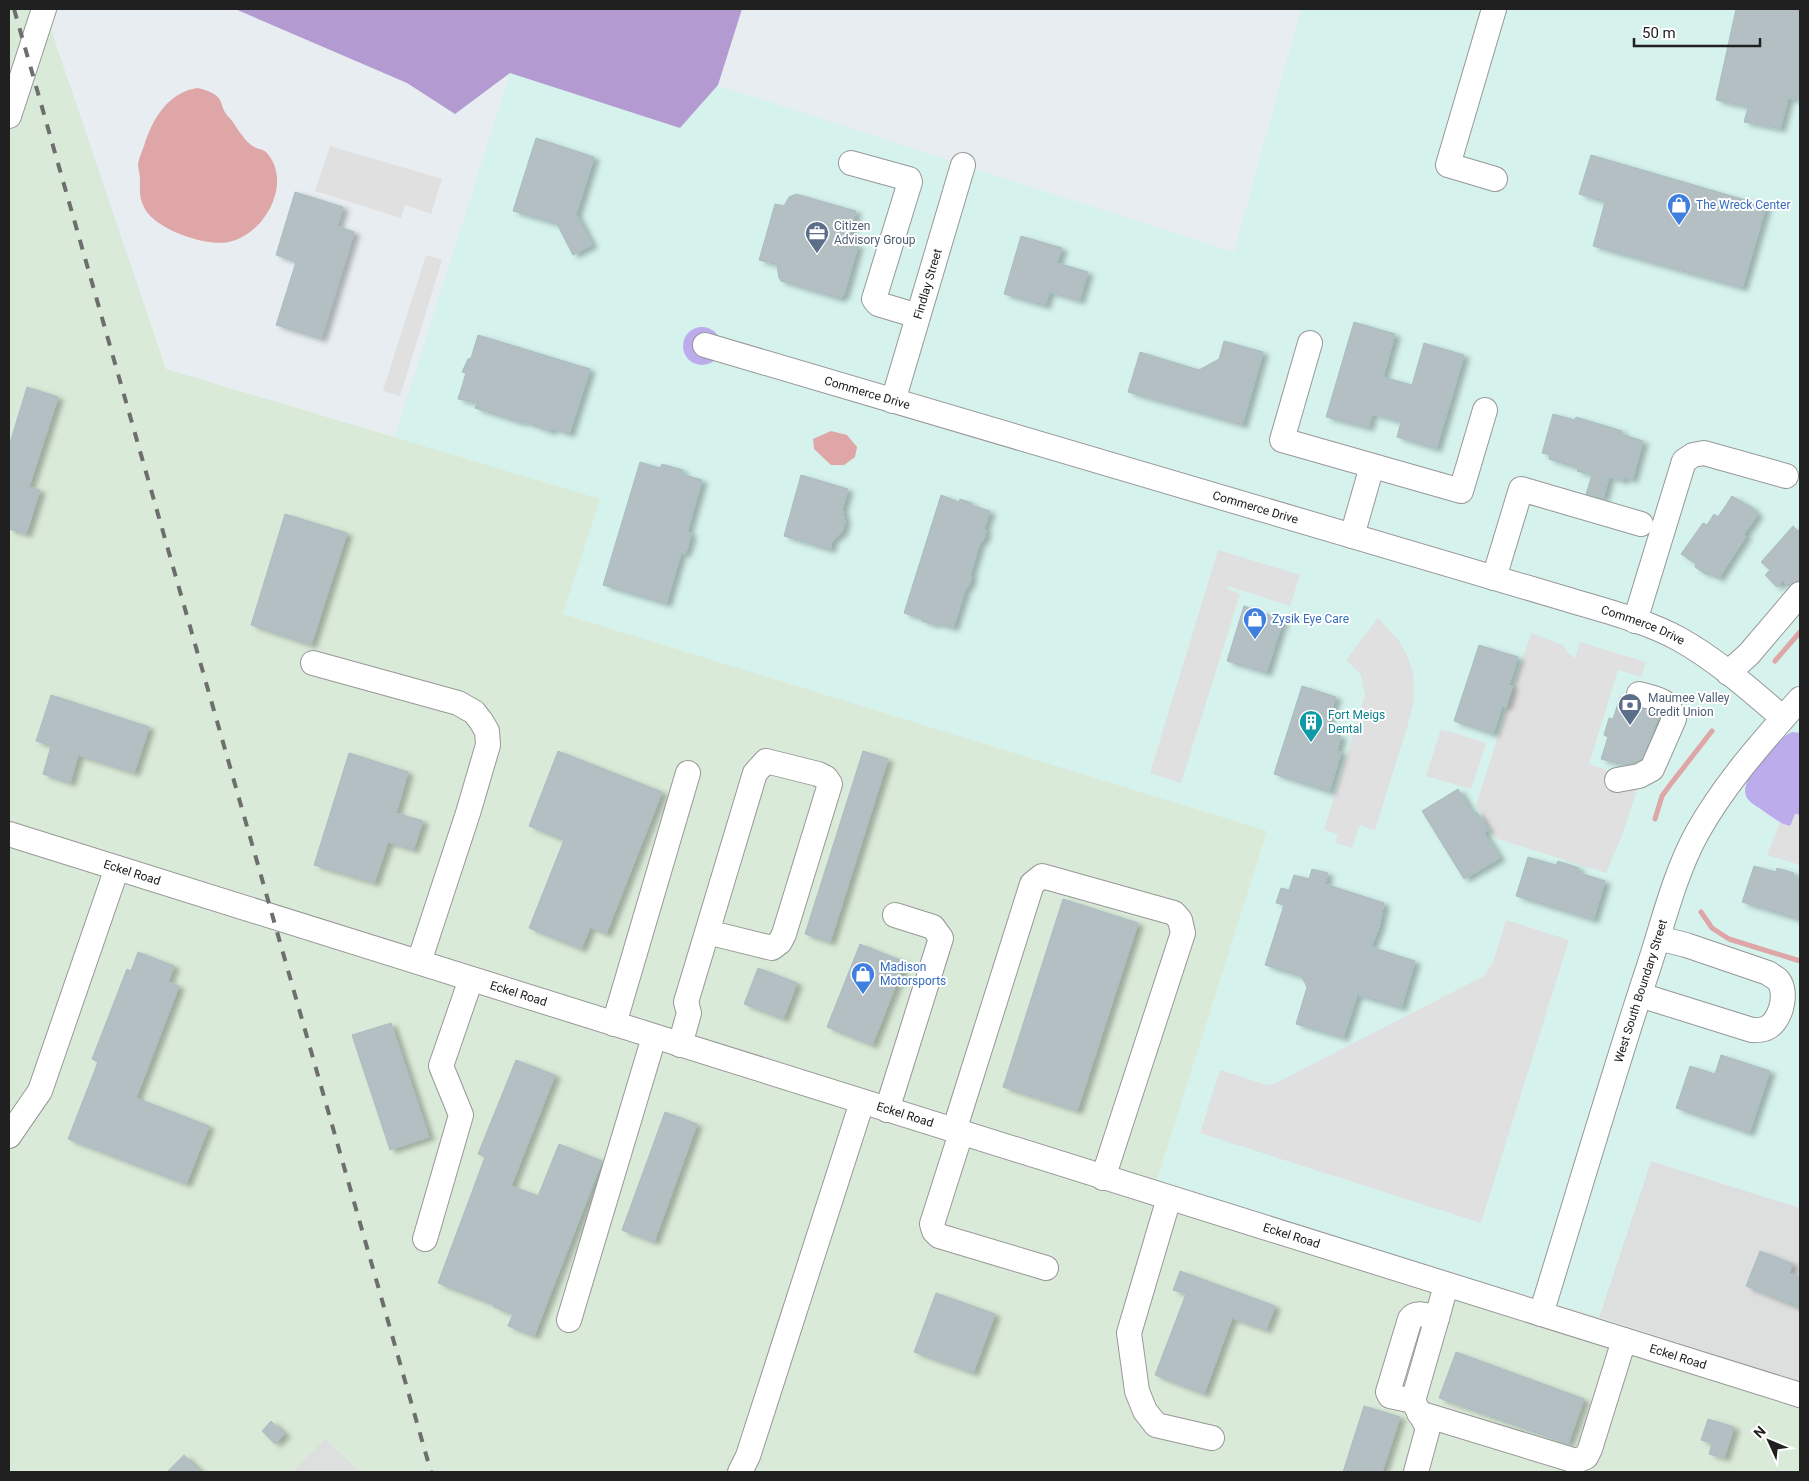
<svg xmlns="http://www.w3.org/2000/svg" width="1809" height="1481" viewBox="0 0 1809 1481" font-family="Roboto,sans-serif">
<defs>
<filter id="shadow"><feDropShadow dx="5.5" dy="3" stdDeviation="2.5" flood-color="#0004"/></filter>
</defs>
<rect width="100%" height="100%" fill="#e7edf1"/>
<g fill="#dddede">
<polygon points="1651,1161 1800,1208 1800,1382 1599,1317"/>
<polygon points="325,1438 360,1472 292,1472"/>
</g>
<polygon fill="#d6f2ec" points="1301,9 1800,9 1800,1208 1651,1161 1599,1317 1156,1183 1267,831 563,614 395,436 526,23 988,173 1234,252"/>
<polygon fill="#daead8" points="9,9 44,9 166,369 600,499 563,614 1267,831 1156,1183 1599,1317 1800,1382 1800,1472 360,1472 325,1438 292,1472 9,1472"/>
<g fill="#bcacec">
<circle cx="702" cy="346" r="19"/>
<path d="M1792 732 1800 733V815L1795 814 1791 825 1789 826C1779 823 1771 816 1762 810 1758 807 1750 803 1747 798 1737 780 1770 753 1780 740L1785 736Z"/>
</g>
<polygon fill="#b39bd1" points="235,9 742,9 718,85 680,128 510,73 455,114 407,83"/>
<g fill="#e0e0e0">
<polygon points="330,146 442,179 431,214 405,205 401,218 315,191"/>
<polygon points="426,255 442,260 400,396 383,391"/>
<polygon points="1218,550 1300,575 1290,606 1228,586 1227,589 1240,594 1181,783 1150,773"/>
<polygon points="1378,618 1399,641 1408,657 1413,674 1414,700 1408,724 1375,830 1360,825 1352,848 1335,843 1338,834 1324,830 1365,695 1361,675 1346,660"/>
<polygon points="1531,633 1563,645 1569,654 1575,658 1580,642 1646,662 1641,677 1618,670 1589,764 1640,781 1621,838 1606,873 1495,838 1476,805"/>
<polygon points="1441,729 1486,743 1471,789 1426,776"/>
<polygon points="1795,814 1800,815 1800,865 1767,855 1780,823 1789,826 1791,825"/>
<polygon points="1506,920 1569,940 1481,1223 1200,1133 1220,1070 1266,1085 1274,1084 1484,976 1493,962"/>
</g>
<g fill="#dfa6a8">
<path d="M197 88C204 89 216 93 220 100 222 104 223 110 226 114 228 117 231 119 233 122 236 126 238 131 242 135 245 140 250 145 256 148 259 149 262 149 266 152 284 171 278 200 263 219 256 229 242 239 229 242 206 247 152 229 143 205 139 197 140 188 140 179 140 174 138 169 138 164 139 159 142 151 144 146 152 120 167 93 197 88Z"/>
<polygon points="831,431 847,435 857,447 855,457 844,465 831,465 814,449 813,439"/>
</g>
<g fill="none" stroke-linecap="round" stroke-linejoin="round">
<g stroke="#dfa6a8" stroke-width="5">
<polyline points="1775,661 1800,632"/>
<polyline points="1655,819 1662,796 1670,785 1712,731"/>
<polyline points="1701,912 1712,928 1729,939 1800,961"/>
</g>
</g>
<g fill="#b3bfc2" stroke="#a8bec3" filter="url(#shadow)">
<polygon points="1736,9 1800,9 1800,100 1788,98 1780,129 1744,122 1748,107 1716,100"/>
<polygon points="536,138 594,157 576,214 592,245 573,255 557,224 513,211"/>
<polygon points="1591,155 1766,206 1742,288 1593,246 1605,202 1579,194"/>
<polygon points="295,192 343,207 337,226 354,232 321,339 276,325 296,262 276,255"/>
<polygon points="796,194 856,211 847,242 858,245 844,294 840,299 781,281 779,278 777,265 759,260 775,204 784,206 789,197"/>
<polygon points="1021,236 1062,248 1057,263 1088,272 1079,301 1049,292 1045,306 1004,294"/>
<polygon points="1354,322 1395,334 1383,377 1412,385 1424,343 1464,355 1436,449 1397,437 1401,422 1372,414 1368,428 1326,417"/>
<polygon points="478,335 590,369 569,434 552,428 551,432 522,421 522,423 475,408 477,403 458,399 466,373 462,372 468,359 471,358"/>
<polygon points="1224,341 1263,352 1242,425 1128,392 1140,352 1199,370 1219,359"/>
<polygon points="27,387 58,397 29,487 40,490 26,534 9,529 9,446"/>
<polygon points="1553,414 1575,420 1576,417 1622,431 1621,434 1643,441 1632,480 1625,477 1623,481 1609,477 1603,499 1586,494 1592,475 1577,471 1578,468 1549,459 1550,455 1542,453"/>
<polygon points="640,462 660,468 662,464 683,470 681,474 702,480 687,532 691,533 689,543 685,554 681,553 666,604 603,585"/>
<polygon points="801,475 848,489 842,509 845,522 842,532 832,541 830,550 784,536"/>
<polygon points="941,495 959,502 960,499 972,503 971,505 990,511 984,529 986,530 985,536 982,542 980,542 970,575 972,576 968,587 966,587 953,628 935,623 935,625 922,621 922,619 904,613"/>
<polygon points="1732,496 1754,509 1753,511 1758,514 1744,534 1746,536 1718,579 1708,572 1707,575 1695,567 1696,564 1681,554 1703,523 1707,525 1714,514 1718,517"/>
<polygon points="285,514 347,533 311,645 251,625"/>
<polygon points="1793,526 1800,533 1800,580 1788,586 1783,581 1777,587 1765,575 1770,570 1761,562"/>
<polygon points="1244,606 1283,620 1266,673 1227,661"/>
<polygon points="1479,645 1518,657 1509,685 1512,686 1506,707 1502,706 1493,734 1454,721"/>
<polygon points="1302,686 1336,697 1325,730 1341,736 1337,751 1341,752 1329,792 1274,774"/>
<polygon points="51,695 149,727 134,773 78,755 70,783 43,774 51,746 36,741"/>
<polygon points="1620,697 1626,699 1630,704 1635,707 1652,712 1658,715 1652,734 1641,759 1634,763 1623,765 1601,759 1608,737 1604,735 1609,718 1613,719"/>
<polygon points="558,751 662,792 606,934 590,927 581,949 529,928 564,840 529,826"/>
<polygon points="863,751 888,759 830,942 805,934"/>
<polygon points="349,753 408,772 396,813 423,821 413,850 388,842 374,883 314,865"/>
<polygon points="1458,789 1473,814 1477,812 1488,830 1484,833 1500,858 1464,879 1422,811"/>
<polygon points="1528,857 1556,865 1558,861 1579,868 1577,872 1605,881 1593,920 1516,896"/>
<polygon points="1754,866 1776,872 1777,868 1794,873 1793,877 1800,879 1800,920 1742,902"/>
<polygon points="1312,869 1328,873 1325,884 1384,903 1379,927 1371,947 1415,961 1401,1008 1357,995 1343,1038 1296,1024 1307,987 1302,977 1265,965 1284,905 1276,903 1281,888 1289,890 1294,875 1309,879"/>
<polygon points="1063,899 1138,923 1077,1111 1003,1087"/>
<polygon points="860,944 905,962 872,1045 827,1027"/>
<polygon points="138,952 174,966 168,982 179,986 136,1098 209,1126 186,1184 68,1139 98,1062 92,1059 127,969 131,971"/>
<polygon points="758,968 797,983 783,1019 744,1004"/>
<polygon points="391,1023 429,1137 390,1150 352,1035"/>
<polygon points="1721,1055 1770,1071 1749,1133 1676,1108 1690,1066 1715,1074"/>
<polygon points="516,1060 555,1075 511,1186 538,1196 559,1144 602,1161 534,1336 508,1326 513,1314 494,1307 495,1305 438,1283 485,1157 478,1154"/>
<polygon points="665,1112 697,1124 654,1242 622,1230"/>
<polygon points="1760,1251 1793,1264 1789,1273 1800,1277 1800,1308 1746,1286"/>
<polygon points="1180,1271 1275,1306 1266,1330 1232,1318 1204,1394 1155,1375 1186,1294 1173,1290"/>
<polygon points="936,1293 995,1314 973,1373 914,1352"/>
<polygon points="1456,1352 1584,1399 1568,1444 1439,1398"/>
<polygon points="1364,1406 1400,1417 1382,1472 1343,1472"/>
<polygon points="1708,1419 1734,1427 1724,1458 1709,1454 1712,1443 1701,1440"/>
<polygon points="271,1421 285,1434 275,1444 262,1431"/>
<polygon points="184,1455 201,1472 167,1472"/>
</g>
<g fill="none" stroke-linecap="round" stroke-linejoin="round">
<g stroke="#979797" stroke-width="26">
<g id="minor">
<polyline points="1494,9 1448,165 1495,179"/>
<polyline points="9,116 44,9"/>
<polyline points="851,163 909,179 910,182 874,299 878,304 918,316"/>
<polyline points="1310,343 1282,440 1461,491 1485,410"/>
<path id="s1" d="M705 345 1566 599C1602 610 1647 621 1679 639 1717 660 1750 690 1783 718"/>
<path id="s2" d="M893 401 963 165"/>
<polyline points="1352,536 1372,466"/>
<polyline points="1494,578 1521,489 1641,524"/>
<polyline points="1635,621 1684,461 1693,455 1704,453 1786,476"/>
<polyline points="313,663 458,703 474,712 481,721 487,731 488,745 468,813 419,962"/>
<polyline points="1728,673 1749,654 1800,594"/>
<path d="M1617 780 1639 776 1652 769 1674 719C1669 699 1657 699 1639 694"/>
<path id="s3" d="M9 834 1800 1395"/>
<path d="M1640 995 1752 1030C1755 1030 1761 1030 1764 1029 1780 1025 1789 993 1778 980 1776 978 1771 975 1768 973L1686 945 1658 938"/>
<polyline points="614,1024 688,773"/>
<polyline points="680,1045 689,1013 686,1002 755,773 766,761 818,774 826,778 830,784 784,934 780,942 772,948 707,932"/>
<polyline points="887,1110 941,938 933,927 895,915"/>
<polyline points="954,1131 1032,884 1042,876 1174,913 1180,920 1183,933 1103,1178"/>
<polyline points="961,1133 932,1224 934,1231 939,1236 1046,1268"/>
<polyline points="9,1136 40,1091 117,868"/>
<polyline points="1169,1198 1129,1333 1137,1391 1145,1411 1156,1425 1212,1438"/>
<polyline points="425,1239 461,1115 441,1066 471,979"/>
<path id="s4" d="M1541 1314C1576 1201 1609 1088 1646 975 1662 928 1673 877 1697 833 1725 783 1763 741 1800 699"/>
<polyline points="569,1320 654,1037"/>
<polyline points="1413,1401 1437,1318"/>
<polyline points="1419,1413 1576,1461 1586,1457 1590,1449 1624,1340"/>
<polyline points="740,1472 748,1456 862,1102"/>
<path d="M1416 1472 1428 1428 1413 1401 1390 1396 1388 1392 1410 1319C1416 1310 1428 1316 1437 1318L1446 1285"/>
</g>
</g>
<use href="#minor" stroke="#fff" stroke-width="24"/>
<polyline stroke="#6e6e6e" stroke-width="4" stroke-dasharray="10 10" stroke-linecap="butt" points="14,9 431,1472"/>
</g>
<defs>
<g id="shop-pin" transform="scale(1.25)"><path d="M0 17L-7.5 6A9.5 9.5 0 1 1 7.5 6Z" fill="#3f7fe0" stroke="#fff"/><path d="M-5-2.5h2.3a2.7 3.5 0 0 1 5.4 0H5L5.5 6h-11ZM-1.5-2.5h3a1.5 2.3 0 0 0-3 0Z" fill="#fff"/></g>
<g id="office-pin" transform="scale(1.25)"><path d="M0 17L-7.5 6A9.5 9.5 0 1 1 7.5 6Z" fill="#5c6f8a" stroke="#fff"/><path d="M-6-3h4V-5.5h4V-3h4V5H-6ZM-1-4.5V-3h2v-1.5ZM-6 0V1H6V0Z" fill="#fff"/></g>
<g id="bank-pin" transform="scale(1.25)"><path d="M0 17L-7.5 6A9.5 9.5 0 1 1 7.5 6Z" fill="#5c6f8a" stroke="#fff"/><path d="M-6-4H6V4H-6ZM0-2.3a2.3 2.3 0 1 0 0 4.6a2.3 2.3 0 1 0 0-4.6Z" fill="#fff"/></g>
<g id="building-pin" transform="scale(1.25)"><path d="M0 17L-7.5 6A9.5 9.5 0 1 1 7.5 6Z" fill="#0f9aa8" stroke="#fff"/><path d="M-4-6H4V6H1V3H-1V6H-4ZM-2.5-4.3h1.7v1.8h-1.7ZM.8-4.3h1.7v1.8H.8ZM-2.5-1h1.7V.8h-1.7ZM.8-1h1.7V.8H.8Z" fill="#fff"/></g>
</defs>
<g fill-rule="evenodd">
<use href="#shop-pin" x="1679" y="205"/>
<use href="#office-pin" x="817" y="233"/>
<use href="#shop-pin" x="1255" y="619"/>
<use href="#bank-pin" x="1630" y="705"/>
<use href="#building-pin" x="1311" y="722"/>
<use href="#shop-pin" x="863" y="974"/>
</g>
<g text-anchor="middle" dominant-baseline="central" stroke-width="4" stroke-linejoin="round" paint-order="stroke">
<g font-size="12" fill="#366cbe" stroke="#fff" text-anchor="start">
<text x="1696" y="205">The Wreck Center</text>
<text x="1272" y="619">Zysik Eye Care</text>
<text x="880" y="967">Madison<tspan x="880" dy="14">Motorsports</tspan></text>
</g>
<g font-size="12" fill="#4e5e75" stroke="#fff" text-anchor="start">
<text x="834" y="226">Citizen<tspan x="834" dy="14">Advisory Group</tspan></text>
<text x="1648" y="698">Maumee Valley<tspan x="1648" dy="14">Credit Union</tspan></text>
</g>
<g font-size="12" fill="#202020" stroke="#fff">
<text stroke="none"><textPath href="#s2" startOffset="122">Findlay Street</textPath></text>
<text stroke="none"><textPath href="#s1" startOffset="169">Commerce Drive</textPath></text>
<text stroke="none"><textPath href="#s1" startOffset="574">Commerce Drive</textPath></text>
<text stroke="none"><textPath href="#s1" startOffset="979">Commerce Drive</textPath></text>
<text stroke="none"><textPath href="#s3" startOffset="129">Eckel Road</textPath></text>
<text stroke="none"><textPath href="#s4" startOffset="338">West South Boundary Street</textPath></text>
<text stroke="none"><textPath href="#s3" startOffset="534">Eckel Road</textPath></text>
<text stroke="none"><textPath href="#s3" startOffset="939">Eckel Road</textPath></text>
<text stroke="none"><textPath href="#s3" startOffset="1344">Eckel Road</textPath></text>
<text stroke="none"><textPath href="#s3" startOffset="1749">Eckel Road</textPath></text>
</g>
<g font-size="12" fill="#0d838f" stroke="#fff" text-anchor="start">
<text x="1328" y="715">Fort Meigs<tspan x="1328" dy="14">Dental</tspan></text>
</g>
</g>
<rect width="1809" height="1481" fill="none" stroke="#202020" stroke-width="20"/>
<g transform="translate(1769 1441) rotate(314)" stroke="#ffffff" stroke-width="4" paint-order="stroke">
<path d="M0-4L9 19L0 12L-9 19Z" fill="#202020"/>
<text y="-8" font-size="14" font-weight="bold" text-anchor="middle" fill="#202020">N</text>
</g>
<path d="M1634 38v8h126v-8" fill="none" stroke="#202020" stroke-width="2.5"/>
<text x="1642" y="38" font-size="15" fill="#202020" stroke="#ffffff" stroke-width="4" paint-order="stroke">50 m</text>
</svg>
